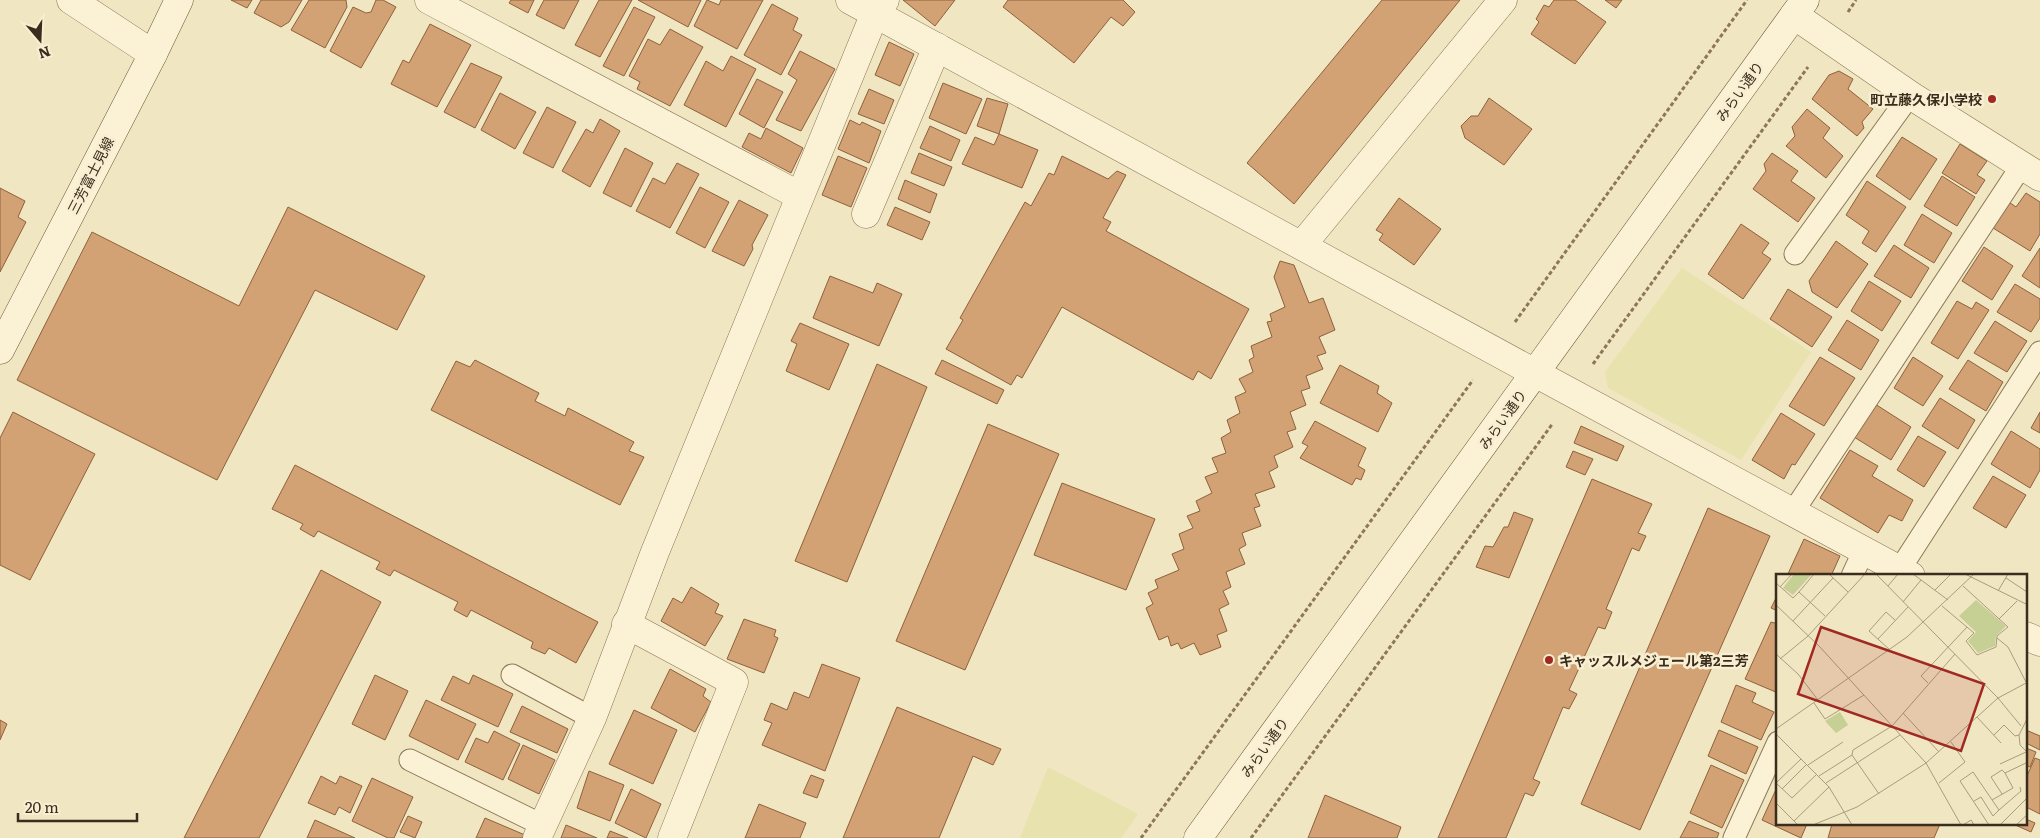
<svg xmlns="http://www.w3.org/2000/svg" width="2040" height="838" viewBox="0 0 2040 838" font-family="Literata,'Noto Sans JP',serif">
<rect width="100%" height="100%" fill="#f1e6c2"/>
<g fill="#e8e2ae">
<polygon points="1682,268 1811,352 1741,460 1608,388 1605,372"/>
<polygon points="1048,767 1138,814 1121,838 1020,838"/>
</g>
<g fill="#d2a174" stroke="#8e613b">
<polygon points="231,0 252,0 247,8"/>
<polygon points="261,0 302,0 289,22 281,27 254,13"/>
<polygon points="309,0 346,0 347,7 325,48 291,30"/>
<polygon points="376,0 383,0 396,7 361,68 330,51 353,7 366,13 371,12"/>
<polygon points="511,0 534,0 528,13 509,3"/>
<polygon points="544,0 579,0 564,29 536,15"/>
<polygon points="599,0 632,0 600,57 575,45"/>
<polygon points="638,0 701,0 688,27"/>
<polygon points="707,0 719,5 721,0 763,0 737,49 694,26"/>
<polygon points="903,0 955,0 935,26"/>
<polygon points="1008,0 1123,0 1135,12 1123,26 1111,17 1074,63 1003,7"/>
<polygon points="1382,0 1460,0 1294,204 1247,163"/>
<polygon points="1554,0 1575,0 1606,22 1575,64 1531,34 1539,22 1536,19 1544,5 1549,7"/>
<polygon points="1605,0 1622,0 1616,8"/>
<polygon points="772,4 798,18 793,30 802,35 781,75 744,55"/>
<polygon points="634,7 655,17 624,76 603,66"/>
<polygon points="430,24 471,45 437,107 391,84 403,60 409,63"/>
<polygon points="670,29 703,47 670,106 637,89 640,82 629,76 648,39 660,45"/>
<polygon points="889,42 914,54 900,86 875,75"/>
<polygon points="800,51 835,69 801,131 776,120 797,80 788,74"/>
<polygon points="731,56 756,69 726,127 684,105 706,61 723,71"/>
<polygon points="471,63 502,77 475,128 444,112"/>
<polygon points="1839,71 1853,79 1848,89 1873,109 1862,122 1864,128 1857,136 1812,99 1829,75"/>
<polygon points="757,79 783,92 764,128 739,114"/>
<polygon points="943,83 982,99 966,134 929,118"/>
<polygon points="869,89 894,100 884,124 858,114"/>
<polygon points="500,93 536,112 515,149 481,130"/>
<polygon points="987,98 1008,104 999,134 977,126"/>
<polygon points="1489,98 1532,129 1504,165 1465,138 1461,126 1471,116 1478,116"/>
<polygon points="547,107 576,122 553,168 523,153"/>
<polygon points="1807,109 1830,128 1823,138 1843,156 1826,178 1786,146 1795,136 1792,127"/>
<polygon points="600,119 620,131 590,187 562,171 586,129 593,133"/>
<polygon points="850,120 860,125 862,122 881,131 869,163 838,149"/>
<polygon points="930,126 960,140 951,161 920,148"/>
<polygon points="766,128 803,148 791,173 742,147 749,133 761,139"/>
<polygon points="999,134 1038,150 1022,188 962,164 975,137 994,145"/>
<polygon points="1902,137 1937,159 1910,200 1876,176"/>
<polygon points="1960,144 1987,161 1977,175 1985,180 1976,194 1942,173"/>
<polygon points="625,148 653,163 631,207 603,193"/>
<polygon points="919,153 952,167 944,186 911,173"/>
<polygon points="1772,153 1798,171 1791,181 1815,198 1798,222 1753,189 1766,171 1764,164"/>
<polygon points="838,156 867,168 851,207 822,195"/>
<polygon points="1062,156 1108,179 1117,171 1126,175 1103,218 1111,222 1106,231 1249,309 1211,379 1198,371 1193,380 1062,307 1022,378 1017,375 1011,385 946,349 963,320 960,318 1025,202 1031,206 1049,173 1054,175"/>
<polygon points="677,163 699,174 670,228 636,211 653,178 665,184"/>
<polygon points="1942,176 1975,197 1957,226 1924,206"/>
<polygon points="905,180 937,194 930,213 898,199"/>
<polygon points="1867,181 1906,207 1876,252 1862,243 1869,231 1846,215"/>
<polygon points="700,187 729,202 705,248 676,233"/>
<polygon points="0,188 25,201 18,217 26,222 0,272"/>
<polygon points="2026,193 2040,202 2040,234 2030,251 1993,228 2009,202 2016,207"/>
<polygon points="1399,198 1441,229 1414,265 1379,240 1383,234 1376,230"/>
<polygon points="739,200 768,215 752,245 753,249 744,266 712,251"/>
<polygon points="288,207 425,276 397,330 315,290 217,480 17,380 92,232 239,306"/>
<polygon points="895,207 930,222 922,240 887,225"/>
<polygon points="1922,214 1952,233 1934,263 1904,245"/>
<polygon points="1741,224 1769,243 1762,253 1771,259 1743,299 1708,274"/>
<polygon points="1836,241 1868,264 1837,308 1812,292 1809,281"/>
<polygon points="1894,245 1929,268 1911,298 1874,276"/>
<polygon points="1984,247 2013,266 1992,300 1962,281"/>
<polygon points="2040,248 2040,288 2022,276"/>
<polygon points="1280,261 1294,265 1309,303 1323,298 1335,330 1319,337 1326,353 1317,356 1323,369 1306,376 1310,388 1301,391 1306,405 1290,412 1296,429 1287,432 1293,447 1274,456 1278,467 1269,472 1275,487 1255,494 1260,506 1254,508 1261,526 1242,533 1246,545 1239,549 1245,564 1226,572 1231,587 1223,591 1229,604 1219,609 1227,631 1217,635 1221,647 1200,655 1194,643 1181,649 1178,643 1171,646 1168,636 1159,640 1146,608 1153,604 1148,593 1158,588 1155,580 1179,570 1172,554 1184,549 1179,534 1193,528 1187,516 1200,511 1196,501 1212,493 1205,477 1218,472 1212,458 1226,453 1221,438 1231,432 1227,420 1240,413 1235,397 1246,392 1239,379 1253,372 1249,360 1254,357 1251,346 1272,337 1267,322 1272,321 1270,314 1285,307 1274,277"/>
<polygon points="830,276 873,293 877,283 902,294 879,346 813,318"/>
<polygon points="1869,281 1901,301 1882,331 1851,311"/>
<polygon points="2015,284 2040,299 2040,318 2031,332 1997,312"/>
<polygon points="1788,289 1832,317 1812,347 1770,319"/>
<polygon points="1957,301 1972,309 1976,302 1989,310 1958,359 1931,343"/>
<polygon points="1847,320 1879,340 1861,370 1828,350"/>
<polygon points="1995,321 2027,341 2007,372 1974,353"/>
<polygon points="800,323 849,344 829,390 786,371 797,344 791,341"/>
<polygon points="1820,357 1855,378 1824,426 1789,406"/>
<polygon points="1913,357 1943,376 1923,406 1894,388"/>
<polygon points="475,360 539,393 535,401 565,416 568,408 634,442 629,451 644,457 620,505 431,410 456,361 470,367"/>
<polygon points="942,360 1004,390 997,404 935,374"/>
<polygon points="1968,360 2003,382 1986,411 1949,389"/>
<polygon points="877,364 927,387 847,582 795,561"/>
<polygon points="1340,365 1379,386 1377,393 1392,403 1378,432 1320,403"/>
<polygon points="1940,398 1975,420 1958,449 1922,426"/>
<polygon points="1875,404 1911,427 1891,460 1854,437"/>
<polygon points="13,412 95,454 30,580 0,565 0,438"/>
<polygon points="2040,412 2040,433 2031,428"/>
<polygon points="1781,413 1815,434 1795,465 1792,464 1784,479 1752,460"/>
<polygon points="1315,421 1366,448 1358,466 1365,470 1361,480 1356,478 1352,485 1300,458 1308,446 1302,443"/>
<polygon points="988,424 1059,454 965,670 896,641"/>
<polygon points="1581,426 1624,446 1617,461 1574,443"/>
<polygon points="2011,431 2040,449 2040,470 2030,488 1991,464"/>
<polygon points="1918,436 1946,452 1924,487 1897,470"/>
<polygon points="1850,450 1878,466 1872,476 1913,500 1902,521 1889,515 1878,533 1820,498"/>
<polygon points="1573,451 1593,459 1585,475 1566,467"/>
<polygon points="295,465 598,622 576,663 549,648 545,654 531,648 533,642 471,610 467,617 454,610 458,602 394,570 390,576 376,569 380,562 318,531 314,537 300,529 303,524 272,509"/>
<polygon points="1993,476 2026,495 2006,528 1973,508"/>
<polygon points="1592,479 1652,504 1638,533 1646,536 1639,551 1632,548 1606,609 1612,612 1605,629 1598,627 1569,690 1577,694 1569,709 1563,707 1533,779 1540,782 1533,796 1525,793 1506,838 1438,838"/>
<polygon points="1062,483 1155,519 1126,590 1034,555"/>
<polygon points="1708,508 1770,536 1640,830 1581,804"/>
<polygon points="1514,512 1533,519 1509,578 1476,567 1485,546 1493,547 1504,527 1508,527"/>
<polygon points="1804,539 1840,556 1831,576 1787,576"/>
<polygon points="321,570 381,602 259,838 184,838"/>
<polygon points="691,587 719,604 715,613 723,616 705,646 661,621 673,598 682,603"/>
<polygon points="1778,594 1778,611 1771,608"/>
<polygon points="744,619 776,630 774,636 778,638 764,673 727,659"/>
<polygon points="1771,622 1778,624 1778,693 1745,679"/>
<polygon points="822,664 860,678 825,771 762,745 772,723 764,720 771,703 787,710 794,692 809,698"/>
<polygon points="670,669 706,689 703,696 711,702 695,732 651,708"/>
<polygon points="375,675 408,691 385,740 352,724"/>
<polygon points="473,675 513,694 498,727 441,700 453,676 469,684"/>
<polygon points="1736,685 1756,693 1752,702 1774,712 1761,740 1721,722"/>
<polygon points="426,700 476,724 458,760 409,736"/>
<polygon points="522,706 568,729 557,753 510,732"/>
<polygon points="897,707 1001,749 993,765 973,756 939,838 843,838"/>
<polygon points="634,710 677,730 653,784 609,764"/>
<polygon points="0,720 7,724 0,740"/>
<polygon points="1719,730 1758,747 1746,774 1708,756"/>
<polygon points="2026,730 2040,736 2040,750 2026,743"/>
<polygon points="494,731 520,744 503,780 465,762 476,738 488,743"/>
<polygon points="523,745 555,760 539,794 508,779"/>
<polygon points="2026,748 2036,752 2030,767 2026,766"/>
<polygon points="2035,758 2040,760 2040,814 2026,807 2026,778"/>
<polygon points="1711,765 1744,780 1722,828 1690,813"/>
<polygon points="589,771 624,785 610,821 577,808"/>
<polygon points="811,775 824,780 817,798 803,793"/>
<polygon points="321,776 336,784 340,776 362,786 350,813 339,807 335,815 308,803"/>
<polygon points="372,778 413,797 394,838 388,838 352,821"/>
<polygon points="1778,785 1778,824 1807,824 1801,838 1762,820"/>
<polygon points="631,789 661,804 646,838 615,823"/>
<polygon points="1325,795 1401,827 1397,838 1308,838"/>
<polygon points="759,804 806,823 800,838 745,838"/>
<polygon points="408,816 422,822 415,838 400,832"/>
<polygon points="485,818 525,835 524,838 476,838"/>
<polygon points="2026,819 2035,823 2031,832 2013,824 2026,824"/>
<polygon points="315,820 355,838 307,838"/>
<polygon points="1689,821 1719,833 1717,838 1680,838"/>
<polygon points="1832,824 1940,824 1934,838 1828,838"/>
<polygon points="566,825 597,838 561,838"/>
<polygon points="610,831 628,838 607,838"/>
</g>
<g fill="none" stroke-linecap="round" stroke-linejoin="round">
<g stroke="#8d7757" stroke-width="23">
<g id="lane">
<polyline points="1795,254 1910,95"/>
<polyline points="1793,512 2022,165"/>
<polyline points="1900,569 2040,352"/>
<polyline points="1852,576 1864,550"/>
<polyline points="512,675 592,718"/>
<polyline points="410,760 542,825"/>
<polyline points="1734,838 1778,742"/>
</g>
</g>
<g stroke="#8d7757" stroke-width="29">
<g id="street">
<polyline points="71,0 153,54"/>
<polyline points="429,0 800,196"/>
<polyline points="850,0 1535,373 1911,576"/>
<polyline points="1794,15 1910,95 2040,177"/>
<polyline points="866,214 937,47"/>
<polyline points="1302,245 1503,0"/>
<polyline points="626,624 734,682 672,838"/>
<polyline points="2026,636 2040,642"/>
<polyline points="537,838 592,718 655,552 875,13 885,0"/>
</g>
</g>
<g stroke="#6e583a" stroke-width="29">
<g id="secondary">
<polyline points="0,350 153,54 179,0"/>
<polyline points="1198,838 1805,0"/>
</g>
</g>
<g stroke="#8d7757" stroke-width="3" stroke-dasharray="4 2.5" stroke-linecap="butt">
<polyline points="1848,12 1856,0"/>
<polyline points="1515,322 1747,0"/>
<polyline points="1593,364 1808,67"/>
<polyline points="1141,838 1473,380"/>
<polyline points="1251,838 1553,423"/>
</g>
<use href="#lane" stroke="#fbf2d6" stroke-width="21"/>
<use href="#street" stroke="#fbf2d6" stroke-width="28"/>
<use href="#secondary" stroke="#fbf2d6" stroke-width="28"/>
</g>
<g fill="#a02922" stroke="#f8efd2" stroke-width="2">
<circle cx="1992" cy="99" r="5"/>
<circle cx="1549" cy="660" r="5"/>
</g>
<g text-anchor="middle" dominant-baseline="central" stroke-width="5" stroke-linejoin="round" paint-order="stroke">
<g font-size="14" fill="#3b2d1d" stroke="#f8efd2">
<text transform="translate(1739 91) rotate(-54)">みらい通り</text>
<text transform="translate(90 175) rotate(-63)">三芳富士見線</text>
<text transform="translate(1502 419) rotate(-54)">みらい通り</text>
<text transform="translate(1264 747) rotate(-54)">みらい通り</text>
</g>
<g font-size="14" font-weight="bold" fill="#3b2d1d" stroke="#f8efd2" text-anchor="end">
<text x="1982" y="99">町立藤久保小学校</text>
<text x="1559" y="660" text-anchor="start">キャッスルメジェール第2三芳</text>
</g>
</g>
<g transform="translate(1776 574)">
<rect width="251" height="251" fill="#f1e6c2"/>
<path d="M18 0H36L17 21 7 14ZM200 26 230 52 220 62 219 72 202 79 192 67 200 58 183 42ZM64 138 72 151 60 159 49 147Z" fill="#c6d094"/>
<path fill="none" stroke="#a89c80" stroke-width="1" d="M38 0 23 18 49 42M53 0 72 18M100 0 222 124 245 152M137 0 172 26M189 0 252 31M230 4 251 18M0 9 17 24 23 18M112 12 122 0M4 13 16 0M159 16 175 0M222 17 232 0M127 28 145 6M0 31 43 72 150 189 185 251M166 32 198 59 190 67 201 81 220 73 221 62 232 53 187 12M223 45 241 27M17 47 57 4M221 64 232 73 250 108M102 65 132 33M114 76 93 57 110 38 119 46M0 80 22 100 42 126M4 85 32 62 89 0M152 109 145 102 191 53M38 129 49 145 88 121M127 139 163 178M201 143 225 169M252 143 243 161 244 171 252 179M0 155 131 63 198 0M0 160 53 213 76 251M218 161 228 151 239 162 243 161M76 181 77 176 116 152 179 80M224 190 250 178M32 191 67 168M43 202 76 181 103 220M0 209 16 224 41 200M0 209 25 185M50 209 124 161M163 209 189 188 175 168M6 215 31 190M226 220 215 203 226 196 229 199M216 226 237 214 229 199 252 188M198 227 205 223 217 242 223 236M0 229 22 251M18 247 53 213M37 251 81 233 150 189 222 124 252 108M187 251 195 246 198 251M213 251 184 207 197 198 223 236 245 217 244 213M224 251 252 223M240 251 252 240"/>
<path fill="#a02922" fill-opacity="0.15" stroke="#a02922" stroke-width="2.5" d="M45 53 208 110 185 177 22 120Z"/>
<rect width="251" height="251" fill="none" stroke="#3b2d1d" stroke-width="2.5"/>
</g>
<g transform="translate(40 40) rotate(161)" stroke="#f8efd2" stroke-width="4" paint-order="stroke">
<path d="M0-4L9 19L0 12L-9 19Z" fill="#3b2d1d"/>
<text y="-8" font-size="14" font-weight="bold" text-anchor="middle" fill="#3b2d1d">N</text>
</g>
<path d="M18 813v8h119v-8" fill="none" stroke="#3b2d1d" stroke-width="2.5"/>
<text x="25" y="813" font-size="15" fill="#3b2d1d" stroke="#f8efd2" stroke-width="4" paint-order="stroke">20 m</text>
</svg>
